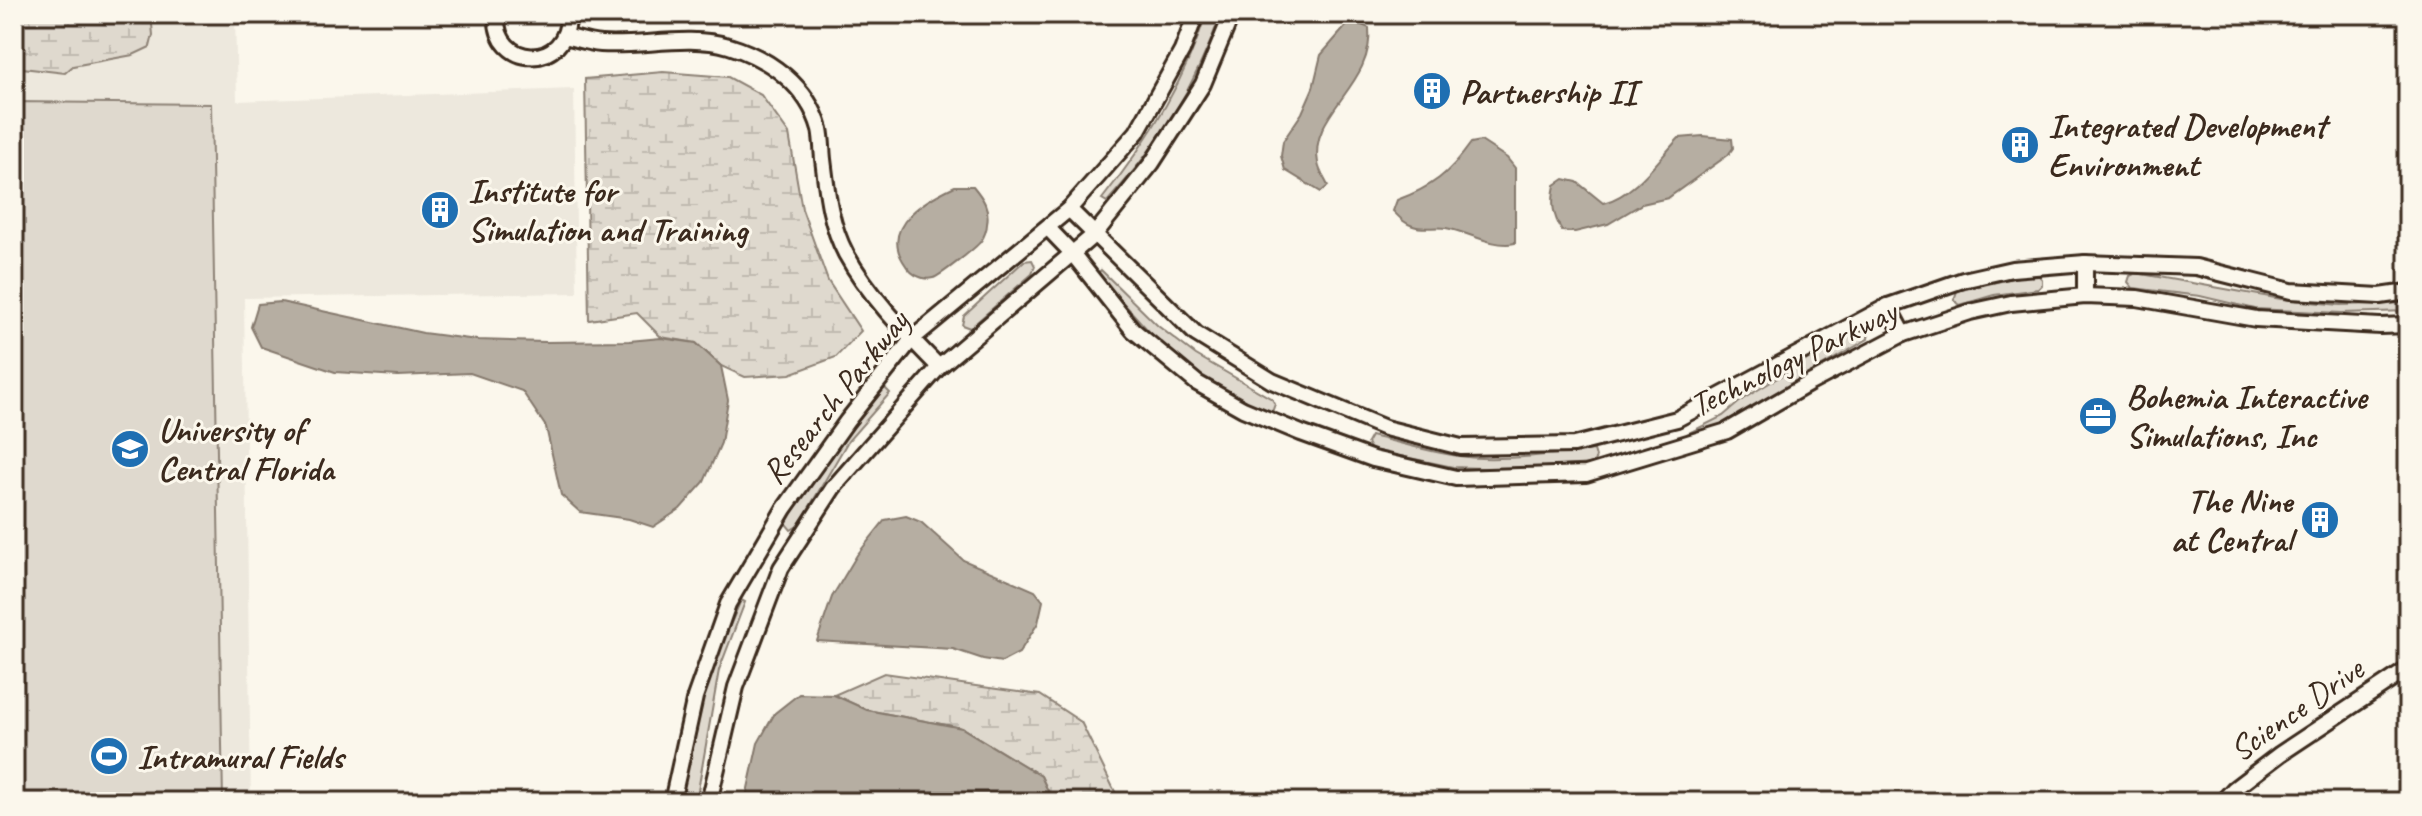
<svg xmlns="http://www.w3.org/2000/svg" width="2422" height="816" viewBox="0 0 2422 816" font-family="Caveat,sans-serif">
<defs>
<pattern id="wetland-marsh" width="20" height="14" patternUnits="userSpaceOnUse" patternTransform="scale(2)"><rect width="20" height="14" fill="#dfd9ce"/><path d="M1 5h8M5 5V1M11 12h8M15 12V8" fill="none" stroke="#c0bab0"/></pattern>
</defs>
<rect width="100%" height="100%" fill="#fbf7ec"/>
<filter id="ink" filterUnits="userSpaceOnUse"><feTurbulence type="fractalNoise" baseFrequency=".0125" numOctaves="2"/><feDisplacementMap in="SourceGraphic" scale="16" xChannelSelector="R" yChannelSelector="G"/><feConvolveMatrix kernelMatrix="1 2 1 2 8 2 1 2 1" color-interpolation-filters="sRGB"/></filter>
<g filter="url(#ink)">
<polygon fill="#ede8dd" points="14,14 235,14 237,101 574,89 577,293 244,298 251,802 14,802"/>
<g fill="#dfd9ce" stroke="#8d8276" stroke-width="2">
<path d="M1206 14H1221C1194 89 1160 143 1107 202L1102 199C1146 144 1185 81 1206 14Z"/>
<polygon points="14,102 211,104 223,802 14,802"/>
<polygon points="1032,260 1035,266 1032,274 970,328 962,325 964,316 1024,261"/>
<polygon points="1101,270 1158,326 1196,355 1272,399 1275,404 1272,412 1264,414 1207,382 1166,350 1097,274"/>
<polygon points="2036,273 2042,279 2042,285 2038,289 1994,295 1960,305 1954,300 1957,291"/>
<polygon points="2136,273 2281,299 2340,305 2408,303 2408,311 2342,313 2255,309 2200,296 2133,288 2128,282 2130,276"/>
<polygon points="1861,327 1869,331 1868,339 1721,425 1697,434 1687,434 1723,416 1743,399"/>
<polygon points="885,388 890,393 848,441 799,525 791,530 786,524 802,495 839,441"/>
<path d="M1371 436C1406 444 1444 457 1481 458 1519 459 1557 454 1594 450L1596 457 1593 464 1509 469 1453 467 1371 450 1367 443Z"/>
<polygon points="741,600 745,602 719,670 696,802 681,802 694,730 713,664"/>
</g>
<g fill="url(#wetland-marsh)" stroke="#8d8276" stroke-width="2">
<polygon points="14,14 151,14 153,35 150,47 133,55 73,66 65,73 14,67"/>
<polygon points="663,72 728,77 761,95 789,134 802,209 828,281 861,331 836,357 790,374 745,377 721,366 696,343 661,337 637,313 589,320 585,79"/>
<polygon points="884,673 1040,695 1081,722 1120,802 1053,802 1041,776 962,728 867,710 834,695"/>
</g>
<g fill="#b6aea2" stroke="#85796d" stroke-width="2">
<path d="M1357 23 1369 28C1375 85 1308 113 1318 163 1319 171 1325 179 1328 186L1321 192 1285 170 1281 156 1283 141 1302 113 1313 88 1321 55 1347 25Z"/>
<path d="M1703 136 1732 139 1733 148 1728 155 1668 198 1642 204 1608 224 1575 232 1562 231C1553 215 1551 204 1555 185L1564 179 1577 182 1603 203C1635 195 1657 161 1679 138Z"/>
<path d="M1481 141 1507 158 1515 168V243C1493 248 1468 232 1446 228 1435 226 1424 230 1413 226 1404 223 1400 218 1393 211L1397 200C1432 187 1449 174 1471 143Z"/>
<path d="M955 186H973C983 198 990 208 987 224 987 229 984 237 981 241 977 247 939 277 933 278 929 279 924 279 920 277 912 275 907 268 903 261 881 225 927 199 955 186Z"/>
<polygon points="281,302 423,333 477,340 546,342 629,341 661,338 696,343 721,366 728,400 721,443 704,482 680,509 653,527 629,519 580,512 561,495 546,427 522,391 470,373 398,376 335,372 261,347 251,327 258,304"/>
<polygon points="906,516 921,522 963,560 1035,591 1043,601 1038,623 1019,653 1002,662 983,659 953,649 817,641 832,597 857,555 885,520"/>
<polygon points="799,694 834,695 867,710 962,728 1041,776 1053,802 745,802 758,743 775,713"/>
</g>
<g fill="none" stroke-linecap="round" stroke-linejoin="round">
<g stroke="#3b2a1e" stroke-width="20">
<g id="street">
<path d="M497 14C493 70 570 71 568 14"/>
<path d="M565 36C577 39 589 43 601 44 642 47 688 34 729 46 769 58 808 86 820 129 822 138 822 150 823 159 827 192 830 224 846 254 869 296 906 333 939 367"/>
<polyline points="1069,209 1196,334 1272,381 1385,428 1461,447 1574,445 1677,419 1888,306 1963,280 2012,269 2085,263 2196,267 2291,291 2380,296 2408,292"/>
<polyline points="1048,228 1072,253 1133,330 1197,383 1243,409 1301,433 1373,459 1456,478 1586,474 1727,431 1810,383 1903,334 1970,312 2011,303 2085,296 2137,298 2256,319 2380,326 2408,325"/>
<polyline points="2085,263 2085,296"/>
<polyline points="1888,306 1903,334"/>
<polyline points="672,802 695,697 728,604 784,509 847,421 912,339 1069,209 1137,132 1182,51 1196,14"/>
<polyline points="709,802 736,687 781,568 833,488 939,367 1095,234 1152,163 1203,84 1232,14"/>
<polyline points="2222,802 2234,789 2280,754 2408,669"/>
</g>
</g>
<use href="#street" stroke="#fbf7ec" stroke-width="14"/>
</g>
</g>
<defs>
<g id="building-disc" transform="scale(2)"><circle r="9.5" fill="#1f6fb2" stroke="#fbf7ec"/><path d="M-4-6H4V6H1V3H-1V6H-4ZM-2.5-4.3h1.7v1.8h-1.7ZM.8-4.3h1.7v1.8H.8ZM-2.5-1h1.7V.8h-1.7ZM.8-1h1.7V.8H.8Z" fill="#fff"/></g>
<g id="office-disc" transform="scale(2)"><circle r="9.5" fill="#1f6fb2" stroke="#fbf7ec"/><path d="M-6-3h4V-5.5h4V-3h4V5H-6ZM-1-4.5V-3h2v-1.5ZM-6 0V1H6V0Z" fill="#fff"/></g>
<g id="university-disc" transform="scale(2)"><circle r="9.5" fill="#1f6fb2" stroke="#fbf7ec"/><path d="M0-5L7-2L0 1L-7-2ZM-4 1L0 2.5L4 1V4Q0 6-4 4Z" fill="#fff"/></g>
<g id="stadium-disc" transform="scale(2)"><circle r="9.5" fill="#1f6fb2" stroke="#fbf7ec"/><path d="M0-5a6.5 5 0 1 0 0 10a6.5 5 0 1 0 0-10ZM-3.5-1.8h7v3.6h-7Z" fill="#fff"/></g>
</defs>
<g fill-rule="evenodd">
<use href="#building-disc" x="1432" y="91"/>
<use href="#building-disc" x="2020" y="145"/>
<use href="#building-disc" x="440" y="210"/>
<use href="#office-disc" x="2098" y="416"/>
<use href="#university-disc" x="130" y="449"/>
<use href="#building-disc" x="2320" y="520"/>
<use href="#stadium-disc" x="109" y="756"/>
</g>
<g text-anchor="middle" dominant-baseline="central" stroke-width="6" stroke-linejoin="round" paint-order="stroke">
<g font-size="34" font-weight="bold" fill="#3b2a1e" stroke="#fbf7ec" text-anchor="start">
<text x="1460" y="91">Partnership II</text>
<text x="2048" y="125">Integrated Development<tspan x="2048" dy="39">Environment</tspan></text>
<text x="468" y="190">Institute for<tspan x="468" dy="39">Simulation and Training</tspan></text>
<text x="2126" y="396">Bohemia Interactive<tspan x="2126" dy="39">Simulations, Inc</tspan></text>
<text x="158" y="429">University of<tspan x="158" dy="39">Central Florida</tspan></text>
<text x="2292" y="500" text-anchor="end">The Nine<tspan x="2292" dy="39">at Central</tspan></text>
<text x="137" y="756">Intramural Fields</text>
</g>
<g font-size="34" fill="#3b2a1e" stroke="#fbf7ec">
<text transform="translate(1793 358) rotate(-26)">Technology Parkway</text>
<text transform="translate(835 397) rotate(-51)">Research Parkway</text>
<text transform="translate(2296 709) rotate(-35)">Science Drive</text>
</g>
</g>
<rect width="2422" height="816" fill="none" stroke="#fbf7ec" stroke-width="48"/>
<rect x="24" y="24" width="2374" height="768" fill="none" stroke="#3b2a1e" stroke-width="3" filter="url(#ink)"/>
</svg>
